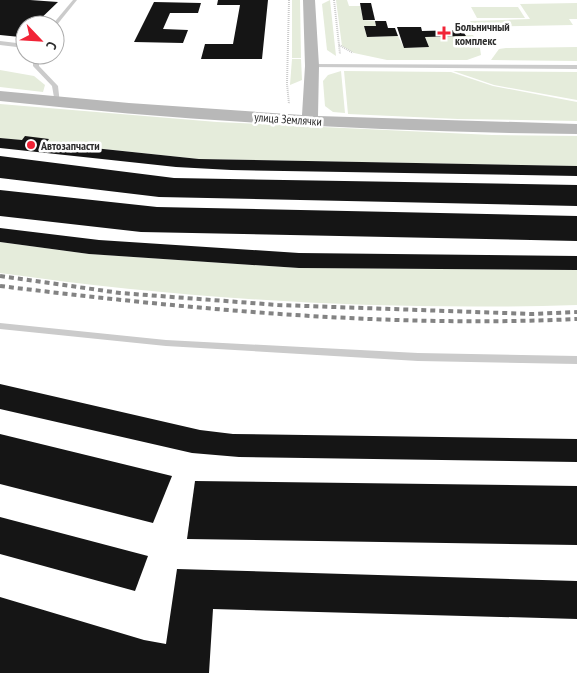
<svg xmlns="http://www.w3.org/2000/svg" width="577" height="673" viewBox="0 0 577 673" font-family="'PT Sans Narrow',sans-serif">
<rect width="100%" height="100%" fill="#fff"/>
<g fill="#e5ecdb">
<polygon points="292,0 300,0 301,58 292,58"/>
<polygon points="330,0 336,56 327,50 322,4"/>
<polygon points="336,0 347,0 349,6 360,6 363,20 375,21 376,26 364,26 367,37 398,36 404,48 429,47 425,37 473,35 480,48 481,55 467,60 387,60 354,53 342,46"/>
<polygon points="577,3 577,19 569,19 573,25 474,27 470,21 530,19 520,4"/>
<polygon points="471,7 518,7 525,18 477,18"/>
<polygon points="577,47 577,61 491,60 499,49 506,48"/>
<polygon points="292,59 301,59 302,80 290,85"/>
<polygon points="0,70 34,76 45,85 43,92 0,87"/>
<polygon points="341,71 345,113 333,112 325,106 323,81 328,75"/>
<polygon points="344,71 451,72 493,86 577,102 577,121 458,119 348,114"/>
<polygon points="453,71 577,72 577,100 494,85"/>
<polygon points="0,104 217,122 492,135 577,136 577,166 199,159 0,138"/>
<path d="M0 242 89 254 299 268 577 270V305C384 311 191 300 0 273Z"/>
</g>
<g fill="#151515">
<polygon points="0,0 30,0 58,2 34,25 25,25 25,33 20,37 0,35"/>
<polygon points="218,0 268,0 262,59 201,59 205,44 233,44 240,5 217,5"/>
<polygon points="154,2 201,3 198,13 170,13 163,29 188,30 183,43 134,42"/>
<polygon points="360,3 371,3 375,20 363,20"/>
<polygon points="375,21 386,21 388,28 395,28 398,36 367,37 364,26 376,26"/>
<polygon points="397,27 421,27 422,31 462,30 466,36 425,37 429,47 404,48"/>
<polygon points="25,136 49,139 46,143 199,159 577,166 577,176 231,170 176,167 0,148 0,138 22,140"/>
<polygon points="0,156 174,178 577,185 577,206 159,197 0,178"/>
<polygon points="0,190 157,207 577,216 577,241 141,232 0,216"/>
<polygon points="0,228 99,240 299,253 577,256 577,270 299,268 89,254 0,242"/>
<polygon points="0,384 200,430 233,434 577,439 577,462 239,457 192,453 0,409"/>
<polygon points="0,434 172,476 153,523 0,484"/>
<polygon points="195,481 577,486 577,545 187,539"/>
<polygon points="0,517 148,556 135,591 0,554"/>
<polygon points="177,569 577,581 577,619 213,609 209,673 0,673 0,597 144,640 166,644"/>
</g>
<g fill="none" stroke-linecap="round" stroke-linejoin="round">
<g stroke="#cbcbcb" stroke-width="2" stroke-dasharray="1 1" stroke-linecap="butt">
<polyline points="289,0 287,84 289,104"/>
<polyline points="334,0 340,54"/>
<polyline points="339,45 353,53"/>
</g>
<g fill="#cbcbcb" fill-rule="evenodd">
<polygon points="73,0 77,0 56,26 52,25"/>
<polygon points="0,41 25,44 25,48 0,45"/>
<polygon points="33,55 39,55 39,66 58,86 60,104 55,103 52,86 33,66"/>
<polygon points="312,64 577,65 577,69 310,67 310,65"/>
<polygon points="0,323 166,340 418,353 577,356 577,364 418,361 166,346 0,329"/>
</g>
<path fill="#b8b8b8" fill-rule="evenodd" d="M303 0H315L319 66 318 116 577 124V134C384 132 192 122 0 101V91L129 103 302 115 305 66Z"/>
<g stroke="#838383" stroke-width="4" stroke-dasharray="5 4" stroke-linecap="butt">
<polyline points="0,276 120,293 278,305 532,314 577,312"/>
<path d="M0 286C188 309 387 328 577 319"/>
</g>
</g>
<g fill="#f12437" stroke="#fff" stroke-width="2">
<path d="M441.5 25.5h5v5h5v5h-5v5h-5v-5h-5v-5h5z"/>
<circle cx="31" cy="145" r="5"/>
</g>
<g text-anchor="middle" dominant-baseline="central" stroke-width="5" stroke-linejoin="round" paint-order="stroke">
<g font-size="12" font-weight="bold" fill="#2e2e2e" stroke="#fff" text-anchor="start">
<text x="455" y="26">Больничный<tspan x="455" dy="14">комплекс</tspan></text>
<text x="41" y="145">Автозапчасти</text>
</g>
<g font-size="12" fill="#2e2e2e" stroke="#fff">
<text transform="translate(288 119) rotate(4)">улица Землячки</text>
</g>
</g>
<g transform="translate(40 40) rotate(115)"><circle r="24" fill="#ffffff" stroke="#ababab"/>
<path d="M0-4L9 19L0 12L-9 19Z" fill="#f12437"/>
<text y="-8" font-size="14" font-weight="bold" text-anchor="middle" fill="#2e2e2e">С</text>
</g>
</svg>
